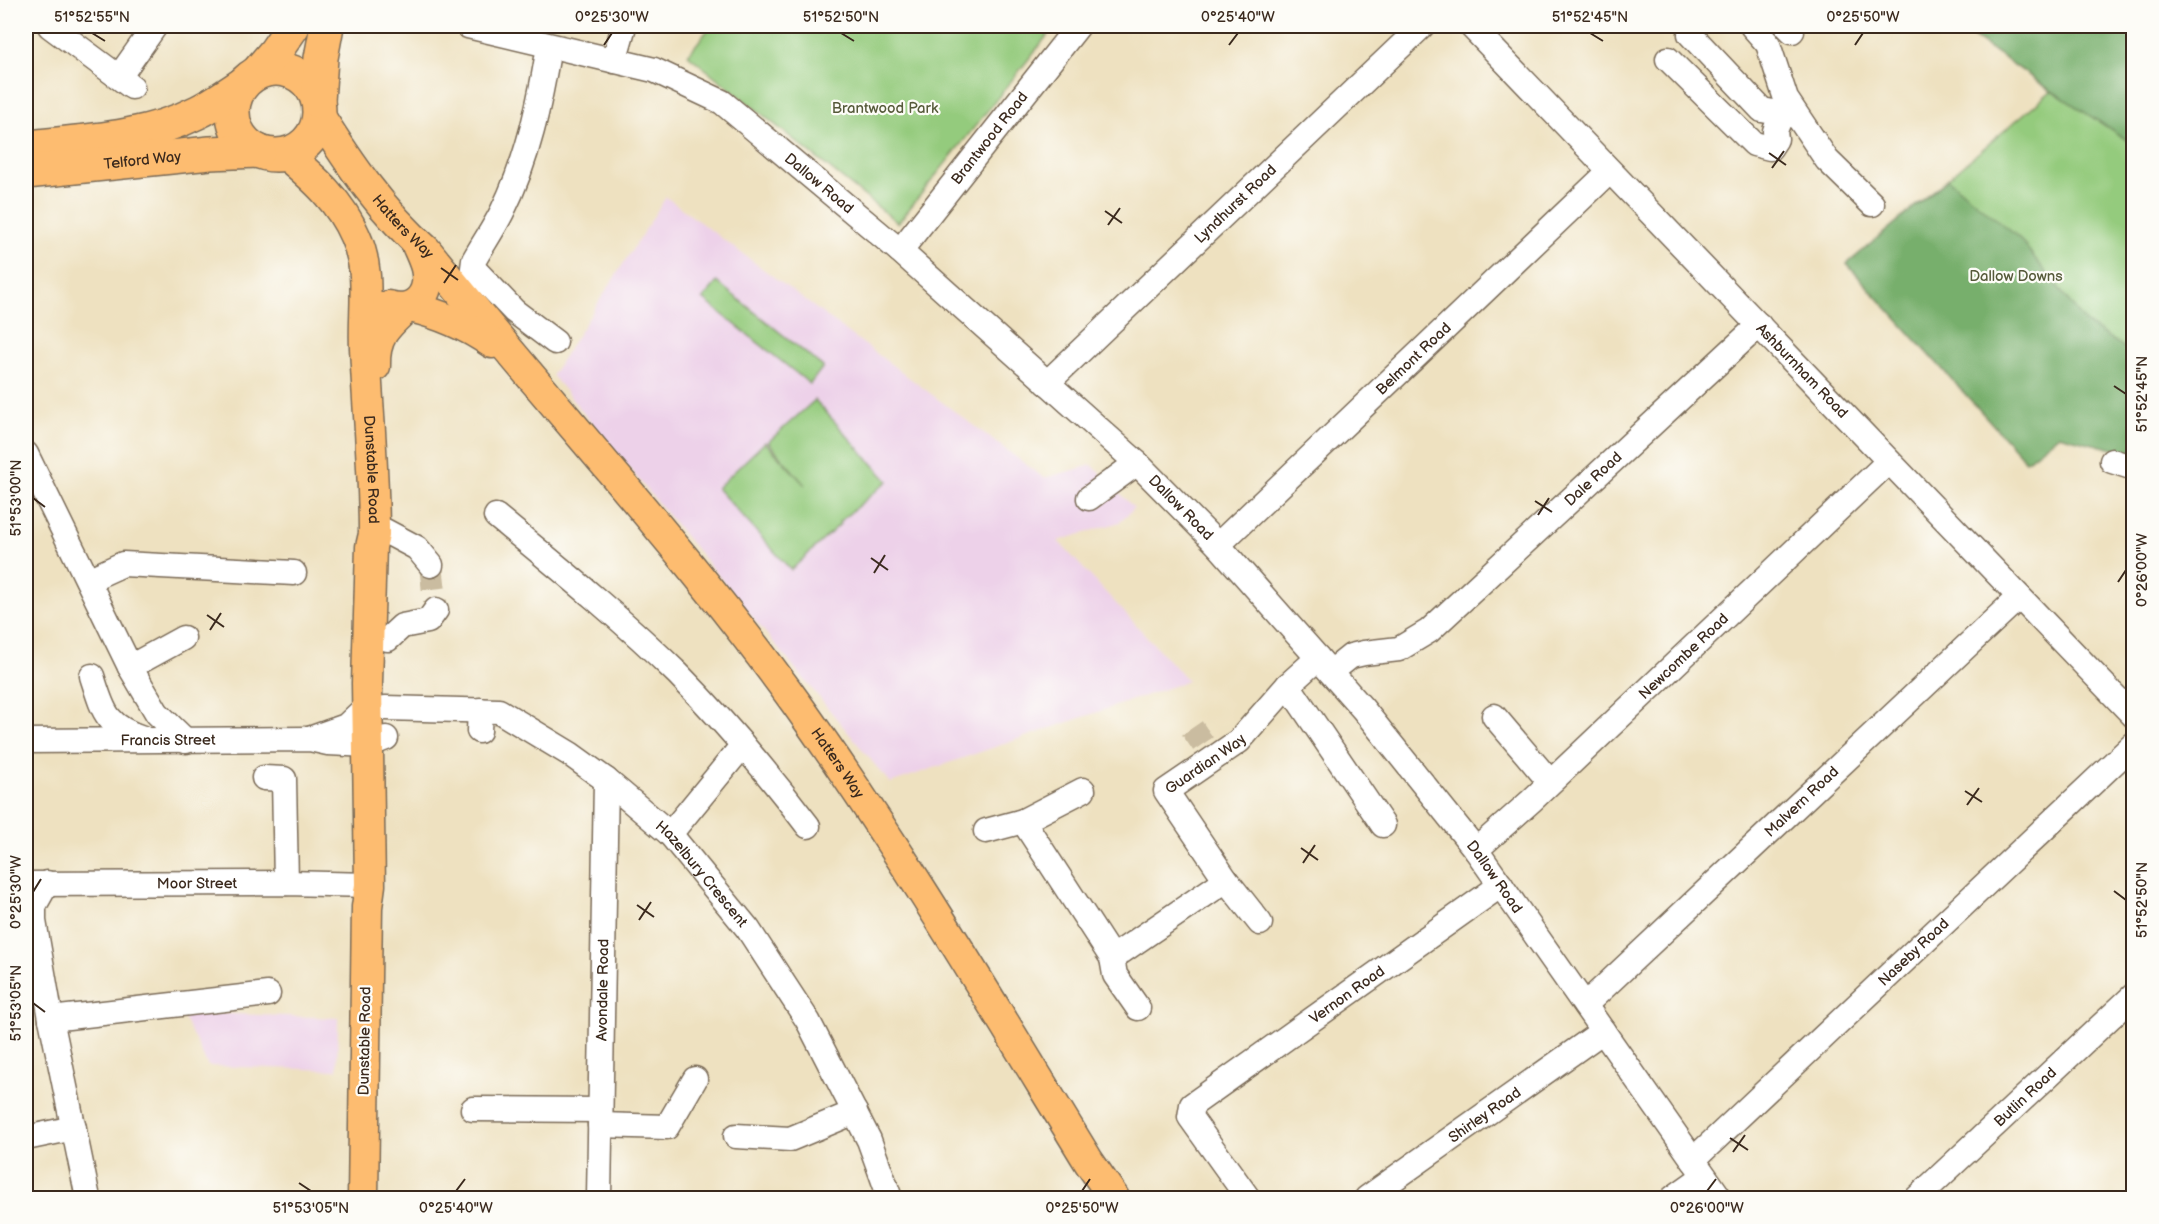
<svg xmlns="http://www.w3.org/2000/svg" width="2159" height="1224" viewBox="0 0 2159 1224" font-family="'Balsamiq Sans',sans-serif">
<rect width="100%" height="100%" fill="#fdfcf7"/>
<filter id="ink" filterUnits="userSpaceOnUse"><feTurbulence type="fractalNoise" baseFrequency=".0167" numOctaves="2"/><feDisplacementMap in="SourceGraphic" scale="12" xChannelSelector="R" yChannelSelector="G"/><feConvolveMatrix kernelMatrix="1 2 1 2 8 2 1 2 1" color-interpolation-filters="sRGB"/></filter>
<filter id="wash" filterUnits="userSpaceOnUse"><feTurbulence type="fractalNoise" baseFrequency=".008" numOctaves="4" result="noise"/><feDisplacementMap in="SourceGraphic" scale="24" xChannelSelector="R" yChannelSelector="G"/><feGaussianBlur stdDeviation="1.35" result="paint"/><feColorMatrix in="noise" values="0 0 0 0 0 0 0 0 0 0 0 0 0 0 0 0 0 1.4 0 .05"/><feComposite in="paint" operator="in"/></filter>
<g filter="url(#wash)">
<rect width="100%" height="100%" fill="#eee1c0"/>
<g fill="#edd1e9">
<polygon points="666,197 1044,478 1092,465 1134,508 1120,522 1058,541 1188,681 890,783 552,375"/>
<polygon points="181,1012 338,1018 337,1070 208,1066"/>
</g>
<g fill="#94cb7d" stroke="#687a4e" stroke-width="1.5">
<polygon points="711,26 1055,26 898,223 688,55"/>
<polygon points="1958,26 2133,26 2133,454 2059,435 2026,461 1847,264 2051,91"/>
<polygon points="717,282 823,367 810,384 703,299"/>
<polygon points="815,400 888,481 839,522 840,524 791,570 717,488 765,442 805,485 768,442"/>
</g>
<g fill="#77af6c" stroke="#596c45" stroke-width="1.5">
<polygon points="1958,26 2133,26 2133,144 2052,91"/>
<polygon points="1948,179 2019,238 2086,323 2133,353 2133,454 2059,435 2026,461 1847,264"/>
</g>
</g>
<g filter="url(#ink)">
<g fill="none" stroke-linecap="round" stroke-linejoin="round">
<g stroke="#cabca0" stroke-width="24" stroke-dasharray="24 12" stroke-linecap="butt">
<polyline points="431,565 436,610"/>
<polyline points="1192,728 1203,744"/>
</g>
<g stroke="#7a6a57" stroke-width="27">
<g id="minor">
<polyline points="50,26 132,87"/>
<path id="s1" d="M468 26 654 70 722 102 900 251 1137 463 1218 545 1363 709 1476 850 1720 1198"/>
<path id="s2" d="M1471 26 2134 716"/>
<polyline points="1752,26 1768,44 1786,99 1827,160 1872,204"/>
<polyline points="1787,26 1792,31"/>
<polyline points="1690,34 1762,110 1795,116"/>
<path d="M549 46C540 102 528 160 502 212 494 228 483 244 474 260L473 268 514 311 555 342"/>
<polyline points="1668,59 1754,144 1770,148 1776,139 1775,131 1782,113"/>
<polyline points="614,61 624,26"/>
<polyline points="119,77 155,26"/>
<path id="s3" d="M900 251 1078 26"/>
<path id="s4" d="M1047 383 1422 26"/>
<polyline points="26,454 130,667 157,713 186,741"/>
<polyline points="2112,461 2134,468"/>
<polyline points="1089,498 1137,463"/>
<path d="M496 516C558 567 621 618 678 674 725 722 768 773 808 826"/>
<polyline points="385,531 417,548 431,565"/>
<path id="s5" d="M1218 545 1609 172"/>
<polyline points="88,580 123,564 294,573"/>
<polyline points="388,639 402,626 428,621 436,610"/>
<polyline points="130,667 183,638"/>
<path id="s6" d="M1331 672 1351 656 1364 653 1399 649 1429 631 1759 325"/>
<path d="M92 676C103 710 105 726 143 738"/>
<polyline points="1288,685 1383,825"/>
<path id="s7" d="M385 708 499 711 570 754 606 780 670 834 748 929 808 1021 869 1140 890 1198"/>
<polyline points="1494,716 1550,782"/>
<polyline points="479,731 480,710"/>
<polyline points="312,738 346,726 367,706"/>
<path id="s8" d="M26 741 310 739 328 743 368 745 386 738"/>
<polyline points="264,778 284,779 286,883"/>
<polyline points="1023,821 1112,958 1226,880"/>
<polyline points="986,831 1023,821 1083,790"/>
<polyline points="670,834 743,745"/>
<path id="s9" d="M1476 850 1531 801 1888 462"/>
<polyline points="47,883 34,906 34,921 51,1019 88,1198"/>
<path id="s10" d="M26 884 286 883 370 885"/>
<path id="s11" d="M1260 923 1226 880 1166 791 1239 741 1288 685 1318 658"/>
<polyline points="1112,958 1115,975 1138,1008"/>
<path id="s12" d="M1585 1005 2019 597"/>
<polyline points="51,1019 268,994"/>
<polyline points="473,1109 600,1110"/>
<polyline points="600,1125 667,1127 695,1079"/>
<polyline points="736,1136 790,1139 855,1112"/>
<polyline points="26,1138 74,1128"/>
<path id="s13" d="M1693 1160 2134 744"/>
<path id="s14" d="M599 1198 606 780"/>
<path id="s15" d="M1248 1198 1190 1117 1192 1105 1501 885"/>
<path id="s16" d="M1367 1198 1603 1031"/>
<polyline points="1673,1198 1704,1176"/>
<path id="s17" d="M1917 1198 2134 995"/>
</g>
</g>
<g stroke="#7a6a57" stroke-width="33">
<g id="major">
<path id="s18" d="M319 115C349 163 383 213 426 250 548 402 682 545 796 703 902 851 994 1007 1089 1162L1114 1198"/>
<path id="s19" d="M285 154C314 178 340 201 355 236 372 273 363 309 365 348 368 410 374 472 374 534L371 547 367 683 370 885 367 907 363 1198"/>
<path d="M388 306C415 314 432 294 426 268 424 260 420 252 417 245"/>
<path d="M410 307C440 314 466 325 492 343"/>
<path d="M375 366C374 337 386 326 406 308"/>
</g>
</g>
<g stroke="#7a6a57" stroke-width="36">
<g id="highway">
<circle cx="276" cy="112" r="43"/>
<polyline points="257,73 275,52 293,26"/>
<polyline points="318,101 321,58 327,26"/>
<path d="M26 147C84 141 145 139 198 112 213 105 228 94 242 85"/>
<path id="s20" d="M26 172 210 153 258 151"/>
</g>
</g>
<use href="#minor" stroke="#fff" stroke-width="24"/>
<use href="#major" stroke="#fdbc6f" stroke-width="30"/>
<use href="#highway" stroke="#fdbc6f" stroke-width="33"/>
</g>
</g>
<path fill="none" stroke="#3b2a1e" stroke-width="2" d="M92 33 105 41M841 33 854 41M1590 33 1603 41M604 45 612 33M1229 45 1238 33M1855 45 1863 33M1769 153 1786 165M1772 168 1784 151M1105 211 1122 223M1108 225 1120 208M441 268 458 280M444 283 456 265M2114 386 2126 394M33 498 45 507M1535 501 1552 512M1538 515 1549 498M871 558 888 570M874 573 885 555M2118 582 2126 570M207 615 224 627M210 630 221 613M1965 791 1982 802M1967 805 1979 788M1301 848 1318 860M1303 863 1315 845M2114 891 2126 900M33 892 41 879M637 905 654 917M639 920 651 902M33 1003 45 1012M1730 1138 1748 1150M1733 1152 1745 1135M299 1183 311 1191M456 1191 465 1179M1082 1191 1090 1179M1707 1191 1716 1179"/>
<g text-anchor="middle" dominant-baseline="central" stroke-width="4.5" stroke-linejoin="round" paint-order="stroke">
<g font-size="15" fill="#565a3a" stroke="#fdfcf7">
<text x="885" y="108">Brantwood Park</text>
<text x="2016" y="276">Dallow Downs</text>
</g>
<g font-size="15" fill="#3b2a1e" stroke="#fdfcf7">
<text stroke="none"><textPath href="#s3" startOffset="144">Brantwood Road</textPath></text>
<text stroke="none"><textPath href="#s20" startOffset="117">Telford Way</textPath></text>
<text stroke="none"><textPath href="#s1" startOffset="393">Dallow Road</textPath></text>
<text stroke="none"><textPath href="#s4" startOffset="260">Lyndhurst Road</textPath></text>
<text stroke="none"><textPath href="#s18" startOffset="140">Hatters Way</textPath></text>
<text stroke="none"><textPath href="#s5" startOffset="270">Belmont Road</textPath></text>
<text stroke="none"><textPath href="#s2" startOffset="478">Ashburnham Road</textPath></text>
<text stroke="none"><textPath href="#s19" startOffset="344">Dunstable Road</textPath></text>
<text stroke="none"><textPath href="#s6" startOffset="333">Dale Road</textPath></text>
<text stroke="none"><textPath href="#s1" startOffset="879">Dallow Road</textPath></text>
<text stroke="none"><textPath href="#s9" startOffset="284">Newcombe Road</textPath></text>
<text stroke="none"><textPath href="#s8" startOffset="142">Francis Street</textPath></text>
<text stroke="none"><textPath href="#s18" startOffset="831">Hatters Way</textPath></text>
<text stroke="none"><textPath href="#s11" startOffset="210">Guardian Way</textPath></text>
<text stroke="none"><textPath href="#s12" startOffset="297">Malvern Road</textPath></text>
<text stroke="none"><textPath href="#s7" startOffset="376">Hazelbury Crescent</textPath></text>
<text stroke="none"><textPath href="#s1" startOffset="1364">Dallow Road</textPath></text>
<text stroke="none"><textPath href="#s10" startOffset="171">Moor Street</textPath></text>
<text stroke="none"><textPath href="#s13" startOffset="303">Naseby Road</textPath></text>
<text stroke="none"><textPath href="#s14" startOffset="208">Avondale Road</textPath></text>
<text stroke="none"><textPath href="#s15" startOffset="302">Vernon Road</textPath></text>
<text transform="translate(365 1041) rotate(-89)">Dunstable Road</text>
<text stroke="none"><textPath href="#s17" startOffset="148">Butlin Road</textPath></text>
<text stroke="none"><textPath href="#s16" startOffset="144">Shirley Road</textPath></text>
</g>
</g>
<rect width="2159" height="1224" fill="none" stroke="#fdfcf7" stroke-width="66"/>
<rect x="33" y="33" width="2093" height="1158" fill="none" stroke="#3b2a1e" stroke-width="2"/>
<g font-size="15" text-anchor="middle" fill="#3b2a1e">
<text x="92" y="22">51°52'55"N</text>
<text x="612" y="22">0°25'30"W</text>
<text x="841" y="22">51°52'50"N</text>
<text x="1238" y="22">0°25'40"W</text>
<text x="1590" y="22">51°52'45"N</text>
<text x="1863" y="22">0°25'50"W</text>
<text transform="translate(2142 394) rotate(-90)" y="5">51°52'45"N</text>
<text transform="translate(16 498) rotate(-90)" y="5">51°53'00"N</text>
<text transform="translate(2142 570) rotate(-90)" y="5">0°26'00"W</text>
<text transform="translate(16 892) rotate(-90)" y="5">0°25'30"W</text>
<text transform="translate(2142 900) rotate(-90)" y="5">51°52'50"N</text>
<text transform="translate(16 1003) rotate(-90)" y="5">51°53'05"N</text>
<text x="311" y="1213">51°53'05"N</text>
<text x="456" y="1213">0°25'40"W</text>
<text x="1082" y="1213">0°25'50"W</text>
<text x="1707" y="1213">0°26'00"W</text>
</g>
</svg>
